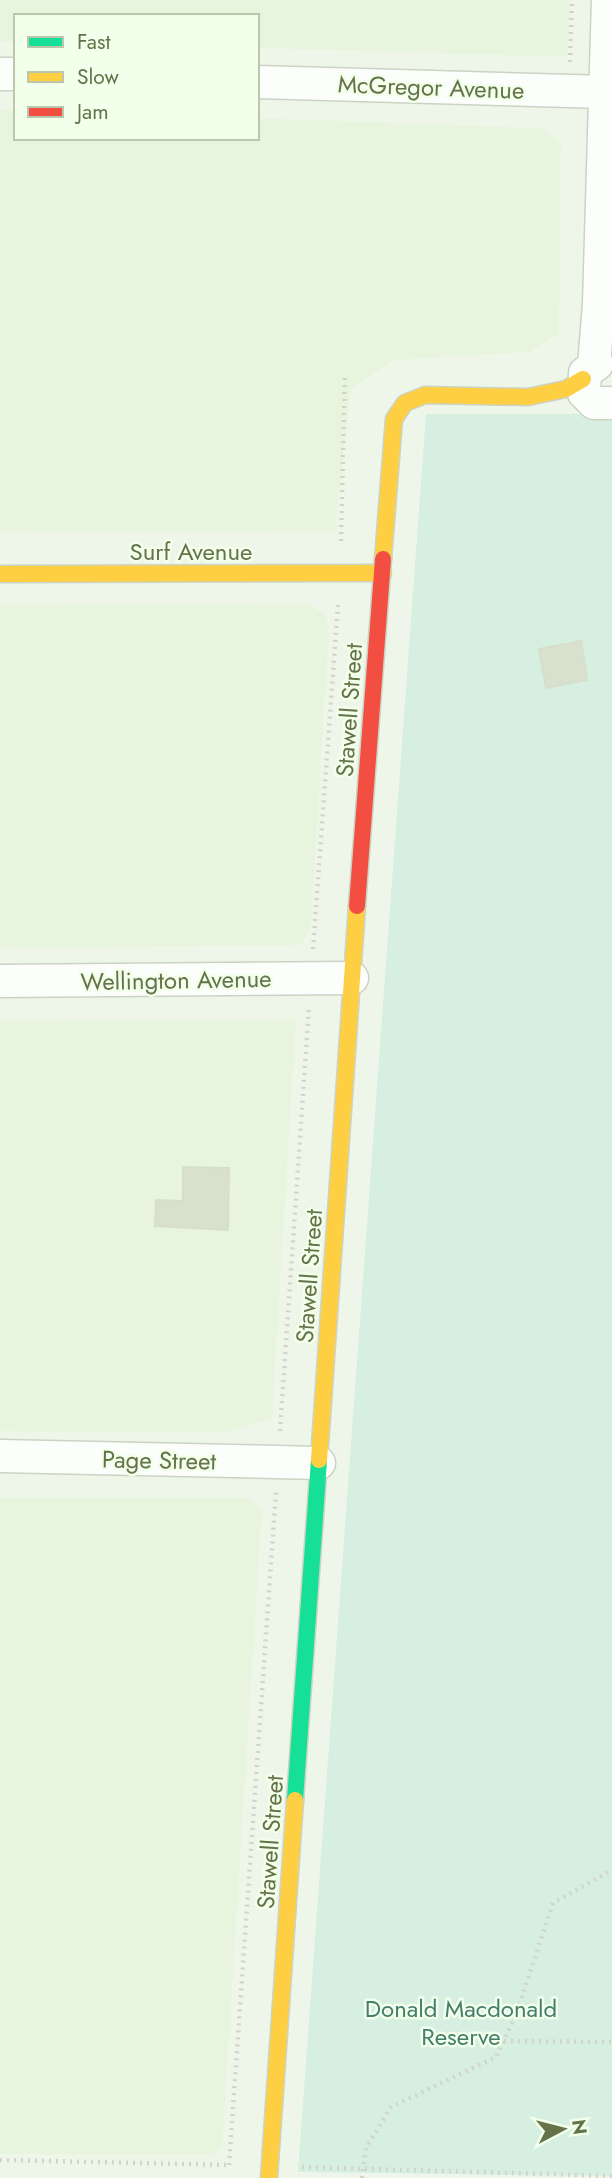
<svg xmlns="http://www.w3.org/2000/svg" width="612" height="2178" viewBox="0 0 612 2178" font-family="Jost,sans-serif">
<rect width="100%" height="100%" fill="#eef6ea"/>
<g fill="#e8f5de">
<polygon points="0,0 570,0 568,57 257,48 257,16 16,16 16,42 0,41"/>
<polygon points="0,109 16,110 16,138 257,138 257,118 540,128 561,142 559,333 531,352 395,360 351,389 335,531 0,533"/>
<polygon points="307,603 326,615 329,631 311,925 302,945 0,949 0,605"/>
<polygon points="296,1019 272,1419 222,1433 0,1431 0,1021"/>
<polygon points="0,1498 248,1498 262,1509 222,2148 212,2155 0,2154"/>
</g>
<polygon fill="#d6efe1" points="426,414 612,414 612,2176 298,2172"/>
<g fill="#d8e0ce" stroke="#d6dfcc" stroke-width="2">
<polygon points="581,641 587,680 546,688 539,649"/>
<polygon points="183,1167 229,1168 228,1230 155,1226 156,1200 183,1201"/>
</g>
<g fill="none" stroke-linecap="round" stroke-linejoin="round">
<g stroke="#cbd3c2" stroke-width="35">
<g id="street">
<polyline points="0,74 16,74"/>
<polyline points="257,82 606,92"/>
<polyline points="597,364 585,373 584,393 594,403 612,403"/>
<polyline points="594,365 599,304 608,0"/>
<polyline points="0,981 352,978"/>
<polyline points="0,1456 319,1463"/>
</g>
</g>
<g stroke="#ccd4c3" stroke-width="19">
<polyline id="fast" points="295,1800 319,1460"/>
</g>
<g stroke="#ccd4c3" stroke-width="19">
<g id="slow">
<polyline points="383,559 394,419 405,403 425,395 528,397 566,389 583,379"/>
<polyline points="0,574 383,573"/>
<polyline points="319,1460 357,906"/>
<polyline points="269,2178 295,1800"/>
</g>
</g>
<g stroke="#ccd4c3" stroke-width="19">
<polyline id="jam" points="357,906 383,559"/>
</g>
<g stroke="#d0d5c8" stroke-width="4.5" stroke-dasharray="2 5" stroke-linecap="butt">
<polyline points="570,62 572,0"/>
<polyline points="341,541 345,373"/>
<polyline points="313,949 338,605"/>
<polyline points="280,1431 309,1007"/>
<polyline points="504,2041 612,2042"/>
<polyline points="0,2160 230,2165"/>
<polyline points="229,2165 276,1492"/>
<polyline points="302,2167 612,2176"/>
<polyline points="362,2178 366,2148 391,2107 496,2057 516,2015 553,1903 612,1870"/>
</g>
<use href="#street" stroke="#fcfefc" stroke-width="32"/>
<use href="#fast" stroke="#16e098" stroke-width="16"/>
<use href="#slow" stroke="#ffcf43" stroke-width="16"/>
<use href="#jam" stroke="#f24e42" stroke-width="16"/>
</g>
<g text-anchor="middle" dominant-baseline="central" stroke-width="5" stroke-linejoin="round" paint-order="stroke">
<g font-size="24" fill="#65734a" stroke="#f2ffea">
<text transform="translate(431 87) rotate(2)">McGregor Avenue</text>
<text x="191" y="551">Surf Avenue</text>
<text transform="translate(349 710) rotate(-86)">Stawell Street</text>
<text transform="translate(176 980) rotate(-1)">Wellington Avenue</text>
<text transform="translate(309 1276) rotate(-86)">Stawell Street</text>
<text transform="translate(159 1460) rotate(1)">Page Street</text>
<text transform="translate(270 1842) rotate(-86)">Stawell Street</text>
</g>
<g font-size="24" fill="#457e6d" stroke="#f2ffea">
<text x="461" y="2008">Donald Macdonald<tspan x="461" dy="28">Reserve</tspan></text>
</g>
</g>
<rect x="14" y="14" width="245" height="126" fill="#f2ffea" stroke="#bac7aa" stroke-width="2"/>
<rect x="28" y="37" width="35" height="10" fill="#16e098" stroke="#bac7aa" stroke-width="2"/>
<text x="77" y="49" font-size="21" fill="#65734a">Fast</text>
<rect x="28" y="72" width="35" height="10" fill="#ffcf43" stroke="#bac7aa" stroke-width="2"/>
<text x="77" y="84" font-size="21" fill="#65734a">Slow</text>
<rect x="28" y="107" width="35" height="10" fill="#f24e42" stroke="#bac7aa" stroke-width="2"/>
<text x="77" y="119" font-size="21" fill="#65734a">Jam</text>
<g transform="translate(563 2129) rotate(83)" stroke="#f2ffea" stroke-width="5" paint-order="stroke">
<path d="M0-5L12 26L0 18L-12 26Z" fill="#65734a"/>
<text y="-10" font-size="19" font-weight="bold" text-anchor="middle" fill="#65734a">N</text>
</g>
</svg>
